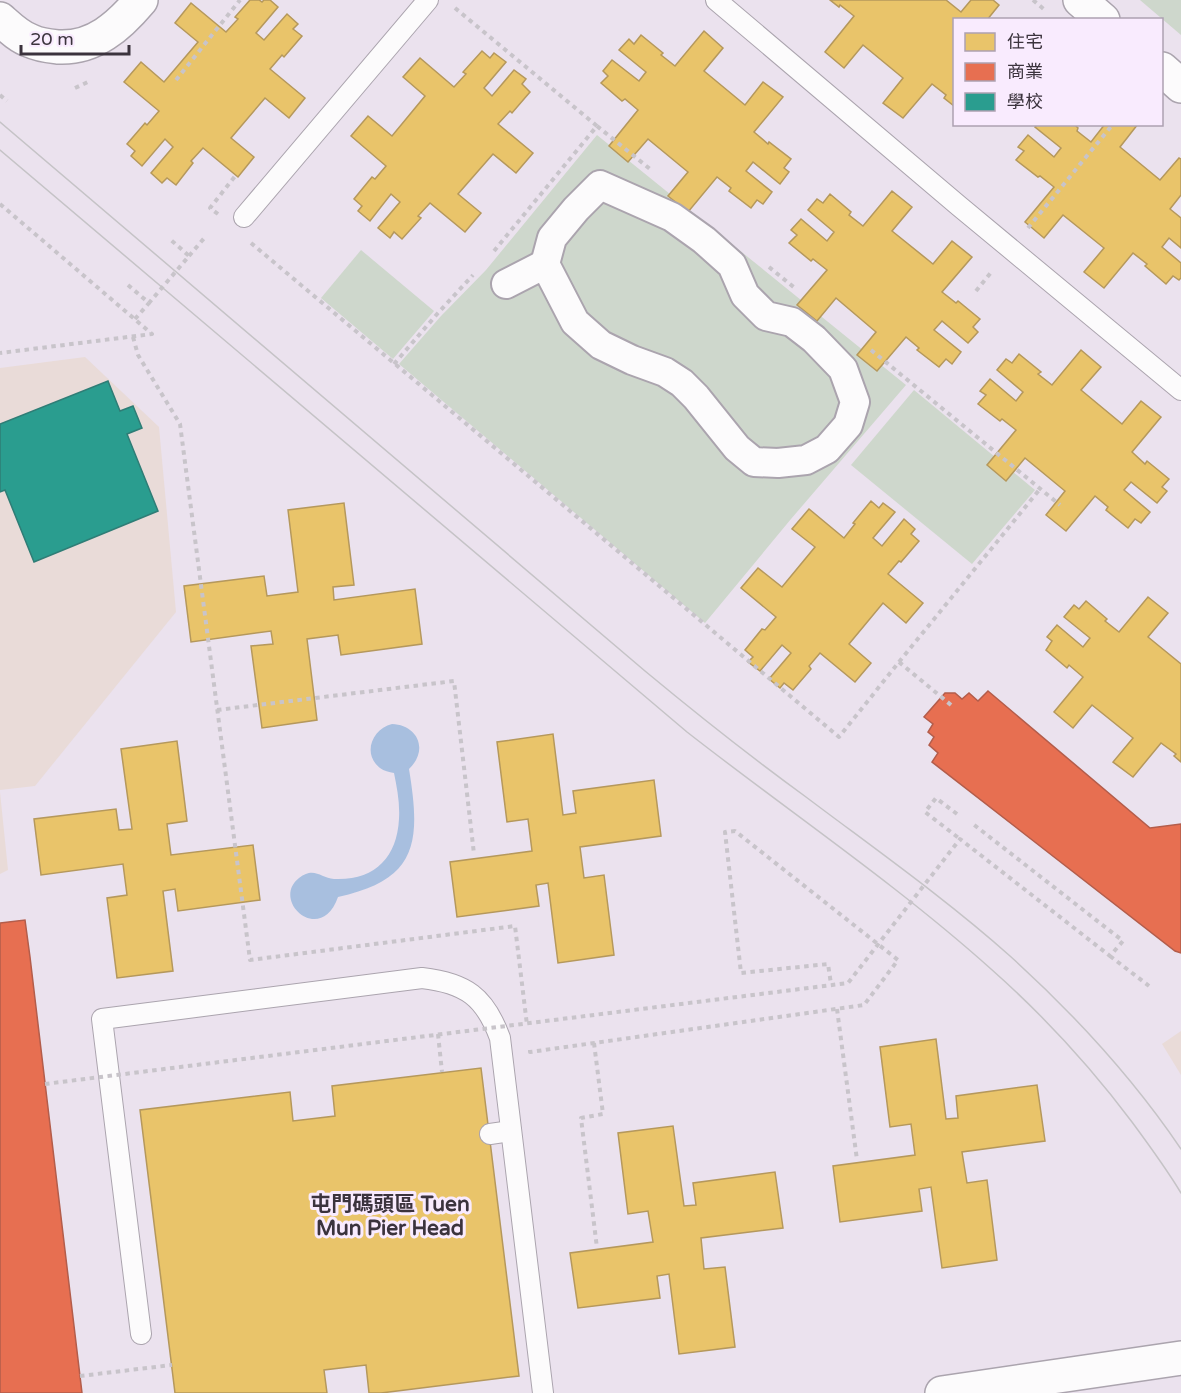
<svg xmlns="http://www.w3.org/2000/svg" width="1181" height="1393" viewBox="0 0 1181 1393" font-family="'Varela Round','Noto Sans TC',sans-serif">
<rect width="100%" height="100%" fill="#ebe2ee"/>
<g fill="#e9dbd8">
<polygon points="85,357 159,427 176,612 35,786 0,790 0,368"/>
<polygon points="0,792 8,870 0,874"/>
<polygon points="1181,1031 1181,1075 1162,1044"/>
</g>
<g fill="#ced7cc">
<polygon points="1140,0 1181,0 1181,35"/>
<polygon points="597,135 906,385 791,519 705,623 399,364 441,316 486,270"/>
<polygon points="361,250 434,311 393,359 321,298"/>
<polygon points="914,390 1035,490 972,564 851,465"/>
</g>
<path fill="#a8bfdf" d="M392 724C418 725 429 750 409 769 421 842 418 880 338 897 321 946 270 901 299 878 314 866 321 878 334 879 374 881 397 858 399 819 400 803 397 788 394 773 389 772 384 771 380 768 362 754 372 729 392 724Z"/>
<g fill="#e9c46a" stroke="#b5985c" stroke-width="1.5">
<polygon points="250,0 259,0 262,2 264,0 270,0 278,7 256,33 264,40 287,14 298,24 293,29 302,36 284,57 282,55 270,69 305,98 289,118 265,98 231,138 254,157 238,177 203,148 191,161 193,163 176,185 167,178 162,183 151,173 173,147 165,139 142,166 131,156 135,151 127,144 145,123 147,125 159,111 124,82 141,62 164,82 198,42 175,23 191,3 226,32 238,19 235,17"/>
<polygon points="830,0 946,0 961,12 971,0 993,0 999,5 987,20 954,20 954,106 944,98 946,95 932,84 903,118 883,103 903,78 863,45 844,68 825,52 854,16 840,5 839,7"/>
<polygon points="704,31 723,48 704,71 745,105 763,82 783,97 754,132 768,144 769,142 791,159 784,168 789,172 780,184 753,162 746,171 772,192 763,204 757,200 751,208 729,191 731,188 717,177 688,212 668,196 688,172 648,139 628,162 609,146 638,110 625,99 622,101 601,83 608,76 603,71 612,60 639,81 646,72 619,50 629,39 634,44 641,35 663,53 661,55 675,66"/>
<polygon points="482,51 490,58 494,53 506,62 484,88 492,96 514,70 526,79 522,84 530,92 512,113 510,111 498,124 533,153 516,173 493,154 458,194 481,213 465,232 430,203 418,216 421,218 402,239 394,232 390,238 378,228 400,202 391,194 370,221 358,211 362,206 354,199 372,177 375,179 386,166 351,136 368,116 392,136 425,96 403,77 420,58 454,87 466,74 463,72"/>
<polygon points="1037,124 1074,124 1078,128 1077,131 1091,142 1105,124 1138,124 1120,147 1160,180 1179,158 1181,159 1181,195 1170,209 1181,218 1181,248 1169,238 1162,247 1181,263 1181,278 1179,280 1173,276 1166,284 1145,266 1147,264 1133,253 1104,288 1084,272 1104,248 1063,215 1044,238 1025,222 1054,187 1040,176 1038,177 1016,160 1024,151 1018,147 1028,135 1054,157 1061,148 1035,127"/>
<polygon points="892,191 912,207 892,231 933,264 952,241 972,257 942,292 956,303 958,301 980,319 973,327 978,332 968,343 942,321 934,330 961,352 952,364 946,359 939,367 917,350 919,348 906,337 877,371 857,355 876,332 836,298 817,321 797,305 827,270 813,259 811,261 789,243 797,235 791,230 801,219 827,241 834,232 808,210 817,199 823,203 830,194 851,212 849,215 863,226"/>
<polygon points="1081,350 1101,367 1081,390 1122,424 1141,401 1161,417 1132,452 1145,464 1147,461 1169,479 1162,487 1167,491 1157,503 1131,482 1124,490 1150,512 1141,523 1135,519 1128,528 1106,510 1108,507 1095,496 1066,531 1046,515 1065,491 1025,458 1006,481 987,465 1016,430 1002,419 1000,421 978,404 986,395 980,391 990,379 1016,401 1023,392 997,370 1006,359 1012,363 1019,354 1041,372 1038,374 1052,385"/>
<polygon points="871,501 879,508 883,503 895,512 873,538 882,546 904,519 915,529 911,534 919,541 901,562 899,561 888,574 923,603 906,623 883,603 849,644 871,663 855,682 820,653 809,666 811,669 793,690 784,683 780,688 769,679 791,653 782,645 760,671 748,662 753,657 745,650 762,629 765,630 776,617 741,588 758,568 782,587 815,547 792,529 809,509 844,538 855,524 853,523"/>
<polygon points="344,503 354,585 333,587 334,600 415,589 422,644 341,655 338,635 307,639 317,720 262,728 251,646 273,644 271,631 191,642 184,586 264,576 267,596 298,592 288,510"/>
<polygon points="1148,597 1168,613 1148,637 1181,664 1181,762 1174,756 1176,754 1161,743 1133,777 1113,762 1133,738 1092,705 1073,728 1054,712 1083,677 1069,665 1067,668 1046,650 1052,641 1047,637 1057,625 1083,647 1090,638 1064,617 1074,605 1079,609 1086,601 1107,619 1105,621 1119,632"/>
<polygon points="553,734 563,815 576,813 573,791 654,780 661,836 580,847 584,878 604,875 614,955 558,963 548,883 536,885 539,906 457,917 450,862 532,851 528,819 507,822 497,742"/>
<polygon points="177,741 187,821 167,824 171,855 253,845 260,900 178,911 175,889 163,891 173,971 117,978 107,898 127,895 123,864 41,875 34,819 116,809 119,830 132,829 121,749"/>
<polygon points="936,1039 946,1119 958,1118 956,1096 1037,1085 1045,1141 962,1152 967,1183 987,1180 997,1260 942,1268 931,1187 919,1189 922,1211 840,1222 833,1166 915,1155 911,1124 890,1127 880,1047"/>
<polygon points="481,1068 519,1376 381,1393 369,1393 366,1365 324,1370 327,1393 175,1393 140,1110 290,1092 293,1121 335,1116 332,1086"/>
<polygon points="673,1126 684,1206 696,1205 693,1183 775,1172 783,1228 701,1238 704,1269 725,1267 735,1347 679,1354 669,1274 657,1276 660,1298 578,1308 570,1253 653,1242 648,1211 628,1214 618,1133"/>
</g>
<g fill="#e76f51" stroke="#b35d4b" stroke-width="1.5">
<polygon points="988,691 1150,828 1181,824 1181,953 1175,951 932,762 938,753 929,745 934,737 928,732 933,724 924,717 945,693 955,693 962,699 969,693 978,701"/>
<polygon points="25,920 30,957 82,1393 0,1393 0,923"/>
</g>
<polygon fill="#2a9d8f" stroke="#2f7d76" stroke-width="1.5" points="108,381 120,411 133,406 142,428 127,434 158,511 34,562 5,490 0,492 0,424"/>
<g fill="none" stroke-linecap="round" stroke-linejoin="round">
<g stroke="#aba4ae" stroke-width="22">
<g id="service">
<polyline points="716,0 959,206 1181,390"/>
<polyline points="244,217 428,0"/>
<polyline points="490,1134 511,1131"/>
<path d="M141 1334 102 1019 422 978C466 983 485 997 500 1038L543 1393"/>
</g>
</g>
<g stroke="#aba4ae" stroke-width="32">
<g id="pedestrian">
<polygon points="600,185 672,217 704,240 732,265 745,295 766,316 792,322 814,339 843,369 855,402 848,425 827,449 806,460 778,463 754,462 737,448 696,397 682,383 665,372 632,360 601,345 575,322 545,264 552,238 576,209"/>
<polyline points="506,284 545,264"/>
</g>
</g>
<g stroke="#aba4ae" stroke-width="36">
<g id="minor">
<polyline points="1080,0 1103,20"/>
<path d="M0 19C9 27 19 37 31 41 39 45 49 46 58 47 94 49 119 26 141 0"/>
<polyline points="1162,69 1181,86"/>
</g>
</g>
<g stroke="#aba4ae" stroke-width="36">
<polyline id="tertiary" points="942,1393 1181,1358"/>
</g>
<g stroke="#c8c4ca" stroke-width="4" stroke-dasharray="4.5 4.5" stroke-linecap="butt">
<polyline points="1033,0 1046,11"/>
<polyline points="455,8 597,126 494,251"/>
<polyline points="176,80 240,0"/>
<polyline points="75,88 90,81"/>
<polyline points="0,95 7,101"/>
<polyline points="597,126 650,169"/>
<polyline points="0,204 152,334 0,353"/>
<polyline points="218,214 210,208 236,175"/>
<polyline points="1028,228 1113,124"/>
<polyline points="251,243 839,737 899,662 1040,489"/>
<polyline points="189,256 206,236"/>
<polyline points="769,267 796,289"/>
<polyline points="128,285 149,303 189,256 171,240"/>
<polyline points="976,291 993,270"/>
<polyline points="135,319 149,303"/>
<polyline points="133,337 138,355 180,424 250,960 515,926 527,1025"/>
<polyline points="871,350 1060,505"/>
<polyline points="394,364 438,313 473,275"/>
<polyline points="899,662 951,705"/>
<polyline points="217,710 454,681 474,854"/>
<polyline points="957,814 936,798 925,812 960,839"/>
<polyline points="1110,956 1149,986"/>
<polyline points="837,1009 857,1160"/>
<polyline points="438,1034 442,1072"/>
<polyline points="594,1043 603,1114 581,1118 597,1248"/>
<polyline points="530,1050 530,1052 864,1005 898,960 735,831 725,832 741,973 828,964 831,984"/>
<polyline points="80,1376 172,1365"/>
</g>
<use href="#service" stroke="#fcfbfc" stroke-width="20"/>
<use href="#pedestrian" stroke="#fcfbfc" stroke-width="28"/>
<use href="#minor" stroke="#fcfbfc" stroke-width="33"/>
<use href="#tertiary" stroke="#fcfbfc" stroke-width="33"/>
<g stroke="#c5c3c6" stroke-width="1.5">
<path d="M0 122 645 671C698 715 751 757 806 797 875 849 946 899 1010 956 1073 1013 1133 1078 1181 1149"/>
<path d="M0 150 687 732C788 811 895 883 991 969 1043 1015 1090 1066 1132 1122 1149 1145 1166 1168 1181 1193"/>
</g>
<polyline stroke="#c8c4ca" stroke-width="4" stroke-dasharray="4.5 4.5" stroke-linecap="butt" points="45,1084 848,983 960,839 1110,956 1123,941 973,824"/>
</g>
<g text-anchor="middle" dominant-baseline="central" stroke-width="6" stroke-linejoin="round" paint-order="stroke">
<g font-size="21" font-weight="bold" fill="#3b333d" stroke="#f9ebfe">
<text x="390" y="1204">屯門碼頭區 Tuen<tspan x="390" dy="24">Mun Pier Head</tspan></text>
</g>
</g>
<rect x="953" y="18" width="210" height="108" fill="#f9ebfe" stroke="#ada1b1" stroke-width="1.5"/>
<rect x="965" y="33" width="30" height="18" fill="#e9c46a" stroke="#ada1b1" stroke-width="1.5"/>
<text x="1007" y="48" font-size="18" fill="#3b333d">住宅</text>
<rect x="965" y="63" width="30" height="18" fill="#e76f51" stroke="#ada1b1" stroke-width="1.5"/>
<text x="1007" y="78" font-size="18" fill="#3b333d">商業</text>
<rect x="965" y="93" width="30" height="18" fill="#2a9d8f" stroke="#ada1b1" stroke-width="1.5"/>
<text x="1007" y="108" font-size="18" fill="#3b333d">學校</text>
<path d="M21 45v9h108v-9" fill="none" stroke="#3b333d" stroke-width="3"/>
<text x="30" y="45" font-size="18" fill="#3b333d" stroke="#f9ebfe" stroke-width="4.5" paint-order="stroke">20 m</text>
</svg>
